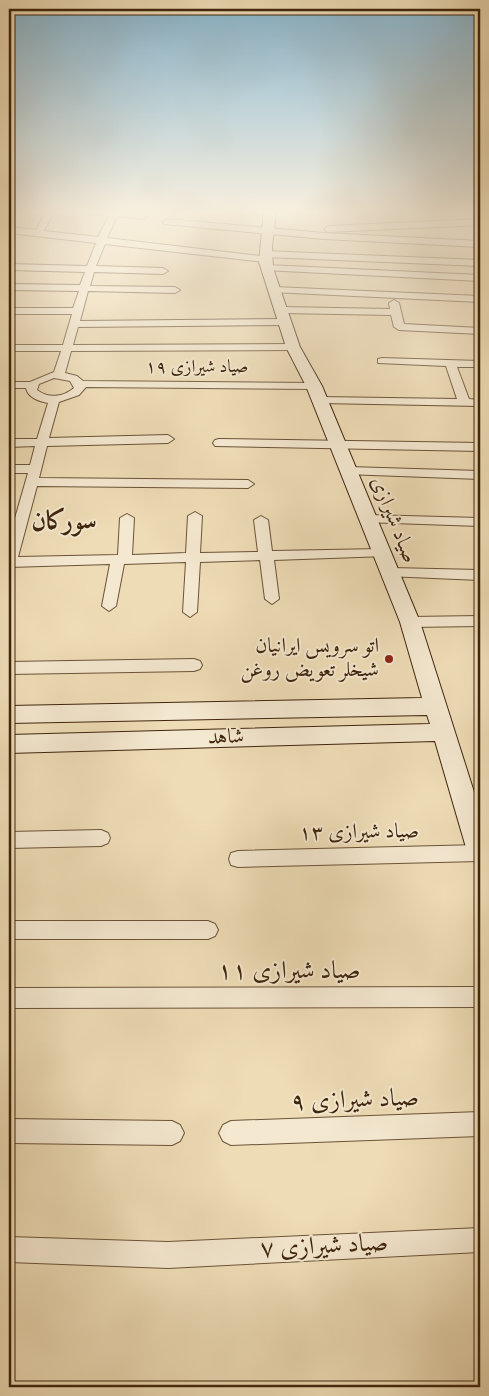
<svg xmlns="http://www.w3.org/2000/svg" width="489" height="1396" viewBox="0 0 489 1396" font-family="'Sorts Mill Goudy',Amiri,serif">
<rect width="100%" height="100%" fill="#eedcb6"/>
<filter id="stains"><feTurbulence type="fractalNoise" baseFrequency=".004" numOctaves="4"/><feColorMatrix values="0 0 0 0 .2 0 0 0 0 .09 0 0 0 0 .02 0 0 0 .5 -.17"/></filter>
<radialGradient id="worn" r=".72"><stop offset=".6" stop-color="#630" stop-opacity="0"/><stop offset="1" stop-color="#630" stop-opacity=".3"/></radialGradient>
<g fill="none" stroke-linecap="round" stroke-linejoin="round">
<g stroke="#6b5337" stroke-width="2">
<g id="street">
<path d="M46 211H54L44 231 98 237 109 216 84 214 80 211C96 211 136 207 148 216L144 219 117 216 107 238 261 256V252L264 251 480 260V266L266 257 269 259 264 262 105 244 96 266 163 268 168 271 163 274 94 272 90 286 175 287 180 290 175 293 88 291 80 321 285 319 290 322 285 325 78 327 73 345 293 344 298 347 293 350 71 351 65 373 77 376 83 381 314 383 320 386 314 389 86 387 79 395 59 402 49 438 168 435 174 439 168 443 47 446 39 478 248 480 254 484 248 488 37 486 18 557 118 555 120 518 127 514 134 518 132 555 186 553 188 516 195 512 202 516 200 553 258 552 254 520 261 516 268 520 272 551 382 549 389 553 387 556 274 560 279 599 272 604 265 599 260 560 200 562 197 612 190 617 183 612 186 562 124 564 116 606 109 611 102 606 110 564 9 567V539L28 473H9V465H30L35 446 9 447V439H37L48 403C39 401 28 398 26 388H9V382H30L54 372 61 351H9V345H63L72 314H9V308H73L79 291 9 290V284L80 285 85 272 9 270V264L87 266 96 243 9 233V227L36 230ZM54 378 70 381 74 388C63 397 49 399 37 390L39 384Z"/>
<polygon points="167,219 324,233 480,241 480,247 324,239 164,224 163,222"/>
<polygon points="480,219 480,225 328,232 324,229 328,226"/>
<polygon points="267,265 480,275 480,281 264,270 264,266"/>
<polygon points="274,287 480,296 480,302 271,292 269,290"/>
<polygon points="394,300 399,303 404,324 480,328 480,334 399,330 394,327 391,315 281,313 276,310 281,307 390,309 389,303"/>
<polygon points="382,358 480,361 480,367 457,367 469,399 480,400 480,406 320,403 314,400 320,397 457,399 446,366 378,363 378,359"/>
<polygon points="219,439 480,443 480,451 215,446 213,443 215,440"/>
<polygon points="349,467 480,471 480,479 345,474 343,471"/>
<polygon points="368,515 480,518 480,526 363,522 361,519"/>
<polygon points="391,568 480,570 480,580 386,576 384,573"/>
<polygon points="480,616 480,626 410,627 402,622 410,617"/>
<polygon points="194,659 200,661 202,665 200,669 194,671 9,674 9,662"/>
<polygon points="101,830 108,833 110,838 108,843 101,846 9,848 9,832"/>
<polygon points="480,845 480,861 238,867 231,865 229,859 231,853 238,851"/>
<polygon points="9,921 208,921 215,924 218,930 215,936 208,939 9,939"/>
<polygon points="480,987 480,1007 9,1008 9,988"/>
<polygon points="480,1112 480,1136 231,1145 223,1141 219,1133 223,1125 231,1121"/>
<polygon points="9,1119 172,1121 180,1125 184,1133 180,1141 172,1145 9,1143"/>
<polygon points="480,1228 480,1252 168,1268 9,1262 9,1237 168,1242"/>
</g>
</g>
<g stroke="#3f250d" stroke-width="2">
<polygon id="secondary" points="264,211 276,211 272,247 273,268 300,347 322,386 420,622 480,811 480,862 471,859 467,851 435,741 9,753 9,735 430,724 427,715 9,723 9,706 422,698 400,622 306,386 286,347 259,262"/>
</g>
<use href="#street" fill="#f4e8d0" fill-rule="evenodd"/>
<use href="#secondary" fill="#f4e8d0" fill-rule="evenodd"/>
</g>
<linearGradient id="sky" x2="0" y2="1"><stop stop-color="#88b7d1"/><stop offset="0.52" stop-color="#f7efde"/><stop offset="1" stop-color="#f7efde" stop-opacity="0"/></linearGradient>
<rect width="489" height="406" fill="url(#sky)"/>
<circle fill="#8f2418" stroke="#f4e8d0" stroke-width="2" cx="389" cy="659" r="5"/>
<g text-anchor="middle" dominant-baseline="central" stroke-width="4" stroke-linejoin="round" paint-order="stroke">
<g font-size="18" fill="#3f250d" stroke="#f4e8d0">
<text x="197" y="368">صیاد شیرازی ۱۹</text>
</g>
<g font-size="21" fill="#3f250d" stroke="#f4e8d0">
<text transform="translate(393 520) rotate(68)">صیاد شیرازی</text>
<text transform="translate(226 738) rotate(-2)">شاهد</text>
<text transform="translate(359 833) rotate(-1)">صیاد شیرازی ۱۳</text>
</g>
<g font-size="21" fill="#3f250d" stroke="#f4e8d0" text-anchor="end">
<text x="379" y="647">اتو سرویس ایرانیان<tspan x="379" dy="24">شیخلر تعویض روغن</tspan></text>
</g>
<g font-size="25" fill="#3f250d" stroke="#f4e8d0">
<text x="289" y="972">صیاد شیرازی ۱۱</text>
<text transform="translate(355 1101) rotate(-2)">صیاد شیرازی ۹</text>
<text transform="translate(324 1247) rotate(-3)">صیاد شیرازی ۷</text>
</g>
<g font-size="26" font-weight="bold" fill="#3f250d" stroke="#f4e8d0">
<text x="64" y="522">سورکان</text>
</g>
</g>
<rect width="489" height="1396" fill="none" stroke="#eedcb6" stroke-width="30"/>
<rect x="10" y="10" width="469" height="1376" fill="none" stroke="#3f250d" stroke-width="2.5"/>
<rect x="15" y="15" width="459" height="1366" fill="none" stroke="#3f250d"/>
<rect width="100%" height="100%" filter="url(#stains)"/>
<rect width="100%" height="100%" fill="url(#worn)"/>
</svg>
